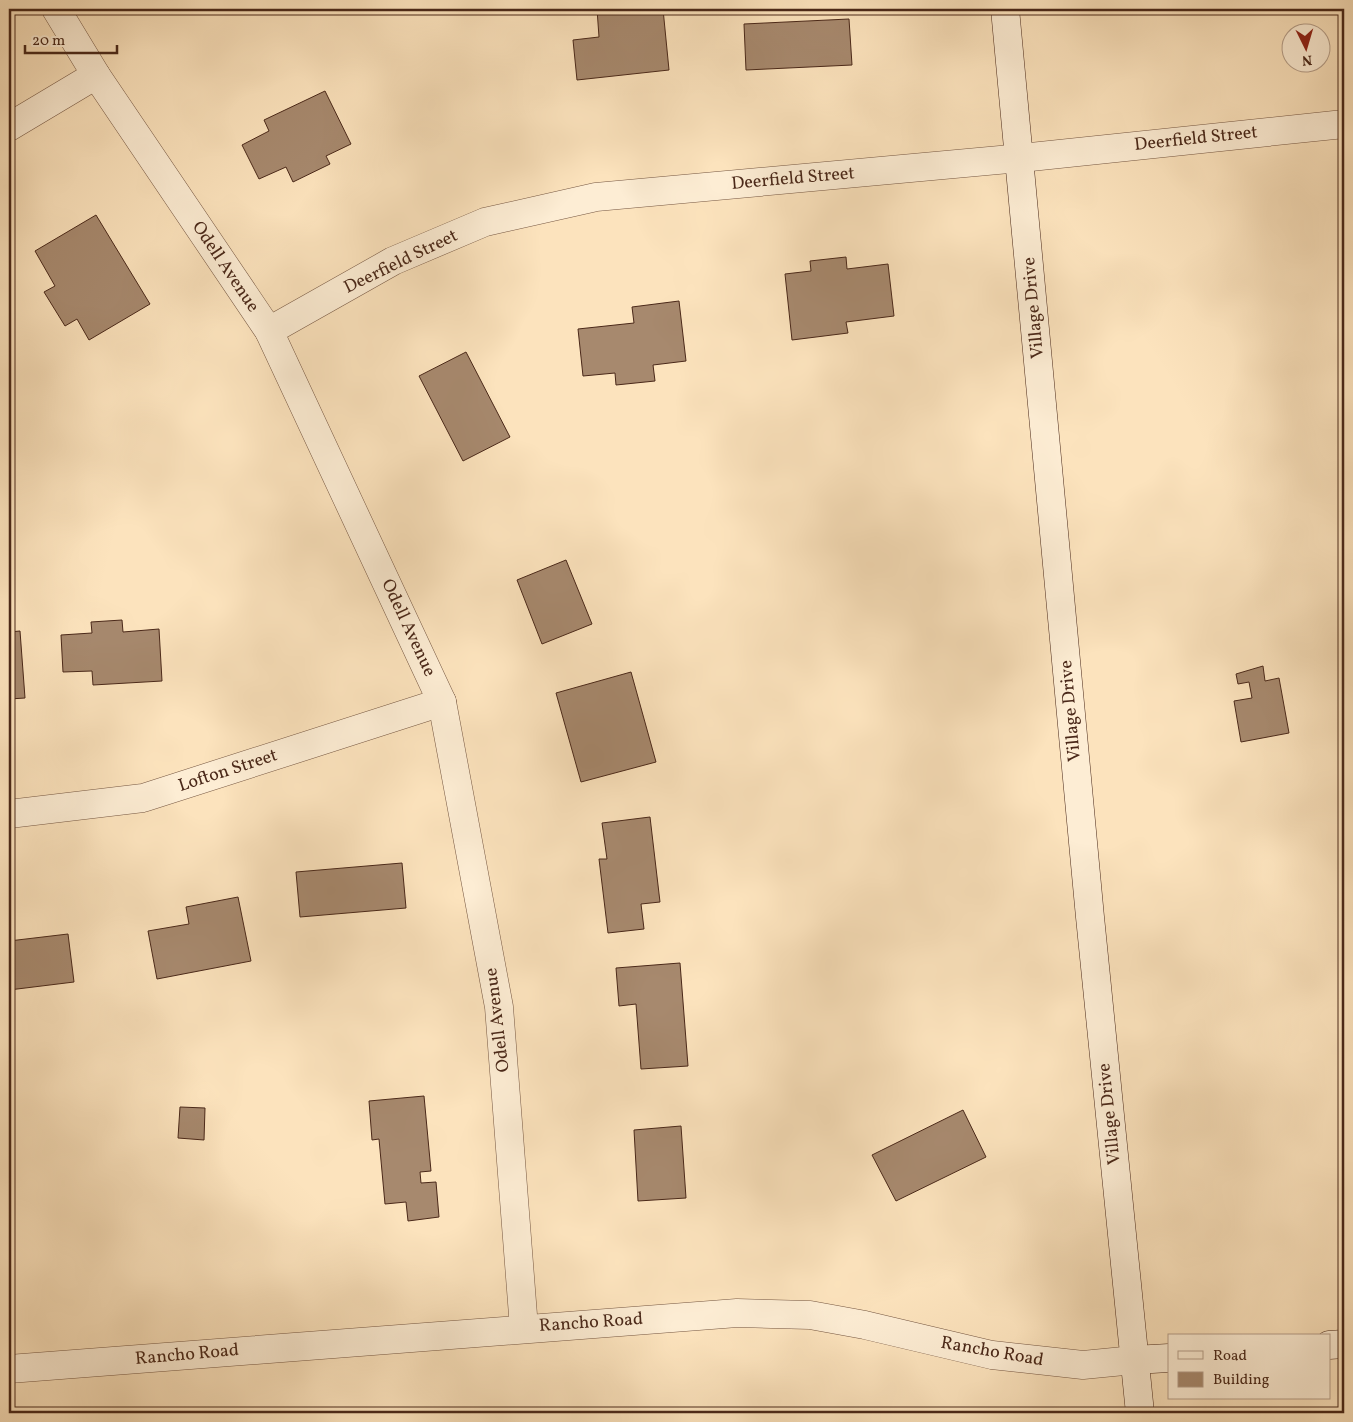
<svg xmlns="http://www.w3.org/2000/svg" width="1353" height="1422" viewBox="0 0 1353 1422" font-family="Vollkorn,serif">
<rect width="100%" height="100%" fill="#fce3bd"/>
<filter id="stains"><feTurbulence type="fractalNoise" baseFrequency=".004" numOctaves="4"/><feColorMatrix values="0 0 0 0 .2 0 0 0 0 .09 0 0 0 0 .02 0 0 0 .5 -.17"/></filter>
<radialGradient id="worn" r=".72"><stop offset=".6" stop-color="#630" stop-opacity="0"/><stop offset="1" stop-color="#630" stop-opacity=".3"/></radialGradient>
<g fill="#a7896e" stroke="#4a2819">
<polygon points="597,9 663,9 669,70 577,80 573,40 599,37"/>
<polygon points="849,19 852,65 746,70 744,24"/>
<polygon points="325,91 351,144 326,156 330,164 293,182 286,167 259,179 242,145 269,131 264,120"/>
<polygon points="96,215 150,304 89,340 77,319 65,326 44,292 55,286 35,251"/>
<polygon points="846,257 847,269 888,264 894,316 846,322 848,333 792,340 785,274 811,271 810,261"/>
<polygon points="679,301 686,361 653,365 655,381 616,385 615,373 583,376 578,329 634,323 632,307"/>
<polygon points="466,352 510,437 463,461 419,376"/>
<polygon points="566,560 592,624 542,644 517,580"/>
<polygon points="122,620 123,632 159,629 162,681 93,685 92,671 63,672 61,635 92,633 91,622"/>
<polygon points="20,631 25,698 9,699 9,632"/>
<polygon points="1263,666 1265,681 1279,678 1289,733 1241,742 1234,701 1252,698 1249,682 1238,684 1236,674"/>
<polygon points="631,672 656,762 581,782 556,693"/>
<polygon points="650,817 660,902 641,904 644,929 608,933 599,859 607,859 602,823"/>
<polygon points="402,863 406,908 300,917 296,872"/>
<polygon points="238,897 251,961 157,979 148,931 189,924 186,907"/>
<polygon points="68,934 74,982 9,990 9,941"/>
<polygon points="680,963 688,1066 641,1069 636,1004 619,1006 616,968"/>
<polygon points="424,1096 431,1171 420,1172 421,1183 436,1182 439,1217 408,1221 406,1202 385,1204 379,1139 372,1140 369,1101"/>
<polygon points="180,1107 205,1108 204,1140 178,1138"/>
<polygon points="963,1110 986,1157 896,1201 872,1155"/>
<polygon points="681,1126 686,1198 638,1201 634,1130"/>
</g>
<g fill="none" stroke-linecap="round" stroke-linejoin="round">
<g stroke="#765742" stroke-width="29">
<g id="street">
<polyline points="56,9 96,75 269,331 442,702 499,1007 524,1328"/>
<polyline points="9,127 96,75"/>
<polyline points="269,331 393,261 485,222 596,197 1021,158 1344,124"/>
<polyline points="9,814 143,798 442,702"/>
<polyline points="9,1369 737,1313 810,1315 865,1325 992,1355 1083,1365 1134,1360"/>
</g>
</g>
<g stroke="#4a2819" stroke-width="29">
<g id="secondary">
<polyline points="1005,9 1090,917 1140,1413"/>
<polyline points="1329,1345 1344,1344"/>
<polyline points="1134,1360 1169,1358"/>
</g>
</g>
<use href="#street" stroke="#fdedd4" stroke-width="28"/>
<use href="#secondary" stroke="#fdedd4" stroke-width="28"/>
</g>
<g text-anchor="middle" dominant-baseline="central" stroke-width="4.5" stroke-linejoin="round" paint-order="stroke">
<g font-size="18" fill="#4a2819" stroke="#fdedd4">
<text transform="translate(1196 139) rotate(-6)">Deerfield Street</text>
<text transform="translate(793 179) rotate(-5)">Deerfield Street</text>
<text transform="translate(401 262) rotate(-26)">Deerfield Street</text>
<text transform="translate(225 267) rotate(56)">Odell Avenue</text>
<text transform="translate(1034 308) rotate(-95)">Village Drive</text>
<text transform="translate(408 628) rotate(65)">Odell Avenue</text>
<text transform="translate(1071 711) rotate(-95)">Village Drive</text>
<text transform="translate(228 771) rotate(-18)">Lofton Street</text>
<text transform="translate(498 1020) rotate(-97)">Odell Avenue</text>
<text transform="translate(1110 1114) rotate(-96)">Village Drive</text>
<text transform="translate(591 1323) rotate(-4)">Rancho Road</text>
<text transform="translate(992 1352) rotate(10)">Rancho Road</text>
<text transform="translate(187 1355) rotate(-5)">Rancho Road</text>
</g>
</g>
<rect width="1353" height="1422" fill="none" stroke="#fce3bd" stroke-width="30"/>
<rect x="10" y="10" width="1333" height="1402" fill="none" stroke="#4a2819" stroke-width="2.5"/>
<rect x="15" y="15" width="1323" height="1392" fill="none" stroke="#4a2819"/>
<rect x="1168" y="1334" width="162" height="65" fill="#fdedd4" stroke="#b59e89"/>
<rect x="1178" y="1351" width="25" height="8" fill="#fdedd4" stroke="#b59e89"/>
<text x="1213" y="1360" font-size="15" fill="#4a2819">Road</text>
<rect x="1178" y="1372" width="25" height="15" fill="#a7896e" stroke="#b59e89"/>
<text x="1213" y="1384" font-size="15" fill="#4a2819">Building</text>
<g transform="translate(1306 48) rotate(175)"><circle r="24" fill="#fdedd4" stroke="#b59e89"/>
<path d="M0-4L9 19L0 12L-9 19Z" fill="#8f2418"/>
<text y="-8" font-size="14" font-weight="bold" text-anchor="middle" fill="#4a2819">N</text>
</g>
<path d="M25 45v8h92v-8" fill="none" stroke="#4a2819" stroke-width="2.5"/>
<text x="32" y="45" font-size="15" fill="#4a2819" stroke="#fdedd4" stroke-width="4" paint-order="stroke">20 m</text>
<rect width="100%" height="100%" filter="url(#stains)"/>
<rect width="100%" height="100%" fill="url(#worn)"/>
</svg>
